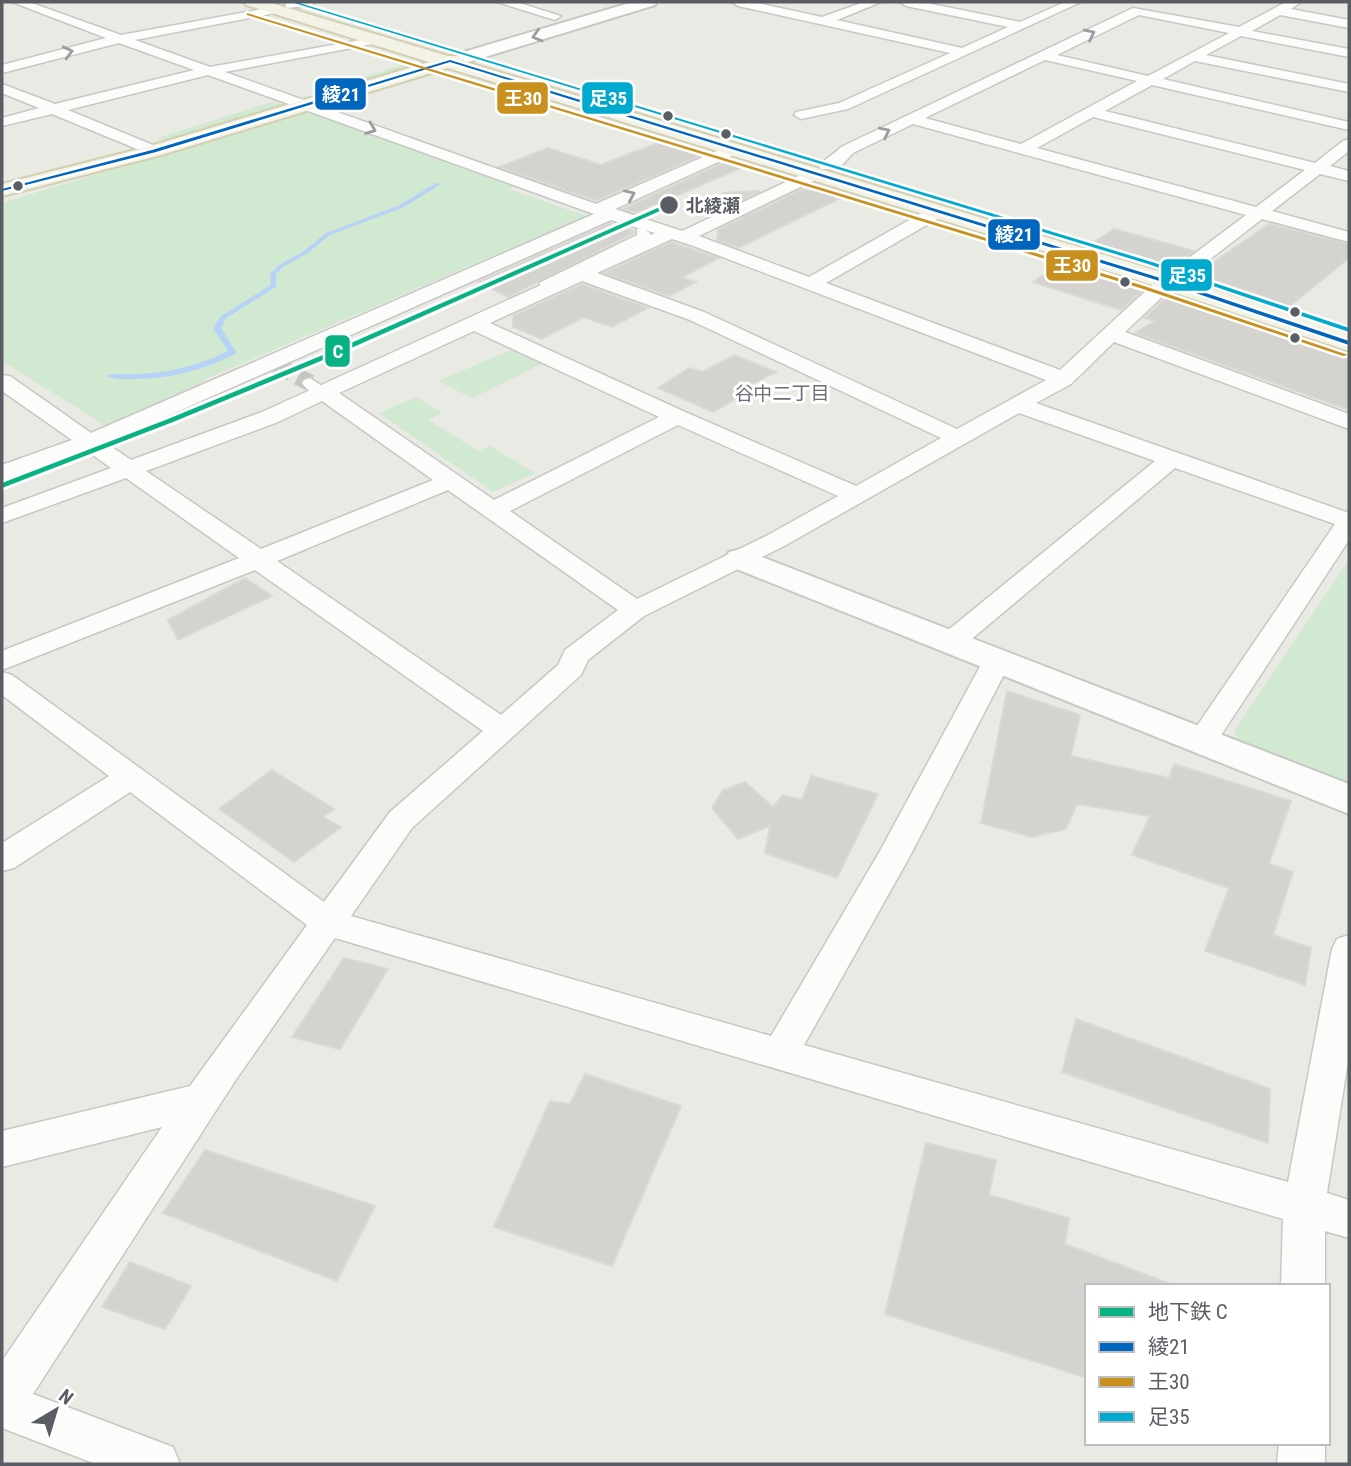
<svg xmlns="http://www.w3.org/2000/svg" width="1351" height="1466" viewBox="0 0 1351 1466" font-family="'Roboto Condensed','Noto Sans JP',sans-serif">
<rect width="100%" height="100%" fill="#eaeae4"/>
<g fill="#d1e8d1">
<polygon points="409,63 422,65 327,94 313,92"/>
<polygon points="272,102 286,105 171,140 157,138"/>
<polygon points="319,113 517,186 509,189 586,216 208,378 190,391 106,426 2,361 2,203 295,114"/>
<polygon points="511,350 542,364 472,398 438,381"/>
<polygon points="416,397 442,413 429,420 478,451 490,446 535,473 493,492 379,413"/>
<polygon points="1349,560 1349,784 1239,741 1234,731"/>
</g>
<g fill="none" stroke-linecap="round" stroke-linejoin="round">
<path fill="#b6d2f7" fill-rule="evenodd" d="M436 183 441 184 404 207 330 235 308 253 283 267 276 274V287L226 318 221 328 236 352 235 354C203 370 170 379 134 379 125 379 115 380 107 376L111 374C153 376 190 370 228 351L213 328 221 316 271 285 270 274 279 265 304 251 326 233 400 205Z"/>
</g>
<g fill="#d4d3cf" stroke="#dad9d4" stroke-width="2">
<polygon points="665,140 706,153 596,201 499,167 548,148 601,165"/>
<polygon points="729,160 748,165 636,213 622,209"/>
<polygon points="832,189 849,194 738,248 717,240 718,230 800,190"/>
<polygon points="760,191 721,210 723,193"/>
<polygon points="610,223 634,231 634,233 508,297 478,282"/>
<polygon points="1269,224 1349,244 1349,258 1285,310 1189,279"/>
<polygon points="1114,229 1194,251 1167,271 1087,247"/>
<polygon points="671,242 719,258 686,275 683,278 696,282 669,296 604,273"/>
<polygon points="1065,261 1136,283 1147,286 1121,310 1033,282"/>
<polygon points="582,284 648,308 612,327 583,317 542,339 513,327 513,316"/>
<polygon points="1170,294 1349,357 1349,410 1135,333 1155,321 1144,318"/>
<polygon points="734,355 776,372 734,393 741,396 713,412 658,388 689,368 703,372"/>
<polygon points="245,578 272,596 178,640 168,620"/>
<polygon points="1007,691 1080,715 1071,756 1169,778 1174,764 1291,801 1269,864 1293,872 1273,935 1311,948 1305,985 1205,951 1229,888 1132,855 1150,816 1077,804 1066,829 1032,837 981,823"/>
<polygon points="272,770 334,809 323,817 341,827 294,862 219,809"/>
<polygon points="811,776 878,794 837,878 765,853 770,826 738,839 712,808 723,790 745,782 773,807 783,795 802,800"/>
<polygon points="344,958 388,969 340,1049 292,1037"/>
<polygon points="1076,1019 1270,1089 1268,1143 1062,1072"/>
<polygon points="585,1074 681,1106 612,1266 494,1227 550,1101 570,1104"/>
<polygon points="926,1143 996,1160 989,1195 1069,1218 1065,1244 1168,1283 1168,1286 1087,1286 1087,1378 885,1314"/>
<polygon points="205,1150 375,1206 337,1281 163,1213"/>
<polygon points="130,1262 191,1286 165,1329 102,1307"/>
</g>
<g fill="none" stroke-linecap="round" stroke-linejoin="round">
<polyline stroke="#c6c7c4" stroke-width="17" stroke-dasharray="17 8" stroke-linecap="butt" points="276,365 310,383"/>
<g stroke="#c7c8c6" stroke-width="3">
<g id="pedestrian">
<polygon points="642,228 650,233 650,239 551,286 541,286 539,283 637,235 637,229"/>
<path d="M310 378 332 393 330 397C319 399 308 392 302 383L304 380Z"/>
</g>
</g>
<g stroke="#c7c8c6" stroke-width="3">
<g id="minor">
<path d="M12 2H29L121 35 279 6 281 9 275 13 135 40 210 67 383 36 385 39 378 43 225 72 596 204 728 146H740L742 149 740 152 615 209 682 231 809 171H821L823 174 821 177 699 236 809 277 932 207H944L947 211 944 215 826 283 1060 370 1150 287 1246 215 913 124 853 153 843 164 833 169H821L819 166C824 159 835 154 841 147L1133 8 1239 27 1286 2H1301L1291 9 1349 20V28L1280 15 1252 31 1349 49V57L1241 36 1206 55 1349 84V92L1195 61 1163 79 1349 122V130L1152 85 1105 111 1315 163 1343 141 1349 139V151L1330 166 1349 171V181L1320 174 1272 211 1349 232V242L1262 219 1164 295 1125 332 1349 414V429L1114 342 1071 384 1036 403 1349 513V540L1212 749 1201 752 1190 749 1186 742 1335 524 1175 468 961 648 951 651 941 648 937 642 941 636 1155 461 1019 413 786 545 644 616 588 660 581 675 412 828 351 916 771 1036 880 851 983 661 987 655 997 652 1007 655 1011 661 910 856 804 1045 1288 1182 1332 949 1337 939 1349 935V1055L1327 1193 1349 1200V1238L1325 1231V1286H1281L1283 1219 335 938 235 1081 33 1394 173 1447 180 1464H96L2 1428V1361L162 1127 2 1167V1131L190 1086 307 925 130 792 14 868 2 871V843L109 776 2 695V672L12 675 324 902 390 812 483 731 255 570 2 670V651L239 558 126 478 2 523V508L111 468 86 450 2 480V465L72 440 2 391V375L10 376 91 433 594 214 208 75 68 110 160 148 162 151 160 154 154 156 52 114 2 126V118L39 108 2 93V84L55 104 194 70 119 43 2 73V65L106 38ZM1139 15 1229 33 1148 76 1057 55ZM1045 60 1137 81 1021 144 925 118ZM1093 117 1305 170 1256 207 1037 148ZM611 220 655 233 262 412 131 460 106 443ZM672 239 691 245 1046 380 957 429 704 312 597 273ZM582 281 690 320 941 438 856 486 685 412 490 323ZM474 331 659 417 494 500 339 393ZM322 401 433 480 261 549 146 471 278 422ZM678 425 838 496 768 535 637 599 510 511ZM448 490 618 610 565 650 558 665 501 715 277 561Z"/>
<polygon points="497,2 516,2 561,16 555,20"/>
<polygon points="732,2 753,2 822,17 864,2 881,2 837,20 962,48 1008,27 906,6 900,2 922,2 1020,22 1065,2 1081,2 848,109 801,119 794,115 796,112 839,103 950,53 738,6"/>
<polygon points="1279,1443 1325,1443 1325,1464 1277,1464"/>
</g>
</g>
<g stroke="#c7c8c6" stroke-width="4">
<g id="tertiary">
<polygon points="287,2 314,2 312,5 287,8 285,5"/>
<polygon points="633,2 657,2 655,5 472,61 466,62 457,57 460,53"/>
<polygon points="741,549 1349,784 1349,814 729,566 724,559 729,552"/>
</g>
</g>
<g stroke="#d3cfb1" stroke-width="4">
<polygon id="primary" points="244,2 268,2 448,56 460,56 462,61 1155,270 1349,334 1349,351 1137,280 448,68 161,155 2,196 2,184 147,147 429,62 246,5"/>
</g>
<use href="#pedestrian" fill="#fcfcfb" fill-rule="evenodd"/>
<use href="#minor" fill="#fcfcfb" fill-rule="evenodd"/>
<use href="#tertiary" fill="#fcfcfb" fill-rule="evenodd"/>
<use href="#primary" fill="#f2f2e7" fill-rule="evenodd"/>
<g stroke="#fff" stroke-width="5">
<polygon id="bus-1" points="450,60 1170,281 1349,341 1349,345 1166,283 450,62 156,152 2,191 2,189 152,150"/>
</g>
<g stroke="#fff" stroke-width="5">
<polygon id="bus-2" points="247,13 1144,286 1348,355 1343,356 1140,288 247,15"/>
</g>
<g stroke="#fff" stroke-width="5">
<polygon id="bus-3" points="291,2 296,2 1152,262 1349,328 1349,332 1148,264"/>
</g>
<use href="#bus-1" fill="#0065bd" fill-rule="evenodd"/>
<use href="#bus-2" fill="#c8901e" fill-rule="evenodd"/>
<use href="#bus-3" fill="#00a9ce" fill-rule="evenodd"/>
<g stroke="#fff" stroke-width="6">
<polygon id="metro-1" points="669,203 672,205 671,206 340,353 173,422 2,488 2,483 168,419 335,350"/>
</g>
<use href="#metro-1" fill="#09b282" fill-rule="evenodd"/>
</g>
<defs><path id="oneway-chevron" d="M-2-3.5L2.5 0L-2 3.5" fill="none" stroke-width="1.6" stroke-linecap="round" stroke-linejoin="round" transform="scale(1.75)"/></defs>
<g stroke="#9b9da0">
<use href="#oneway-chevron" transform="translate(1090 34) rotate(-26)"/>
<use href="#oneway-chevron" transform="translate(537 36) rotate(164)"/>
<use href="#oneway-chevron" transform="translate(68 52) rotate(-14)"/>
<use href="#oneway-chevron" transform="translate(371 129) rotate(21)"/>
<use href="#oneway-chevron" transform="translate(885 132) rotate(-26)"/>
<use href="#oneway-chevron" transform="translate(630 195) rotate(-24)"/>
</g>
<g fill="#5a5d63" stroke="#fff" stroke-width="2.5">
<circle cx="668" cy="116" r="6"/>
<circle cx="726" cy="134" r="6"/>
<circle cx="18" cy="186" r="6"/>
<circle cx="669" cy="205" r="10"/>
<circle cx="1125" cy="282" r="6"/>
<circle cx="1295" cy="312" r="6"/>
<circle cx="1295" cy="338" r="6"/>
</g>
<g text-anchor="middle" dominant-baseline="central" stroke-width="6" stroke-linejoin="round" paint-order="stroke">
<g font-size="18" font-weight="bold" fill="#5a5d63" stroke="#fff" text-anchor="start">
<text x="686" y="205">北綾瀬</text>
</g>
<g font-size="19" fill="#6b6e75" stroke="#fff">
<text x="782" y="393">谷中二丁目</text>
</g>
</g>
<g stroke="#fff" stroke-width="2.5">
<rect x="314" y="77" width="53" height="34" rx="7" fill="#0065bd"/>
<rect x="581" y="81" width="53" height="34" rx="7" fill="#00a9ce"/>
<rect x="496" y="81" width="53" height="34" rx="7" fill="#c8901e"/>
<rect x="987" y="218" width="54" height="33" rx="7" fill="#0065bd"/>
<rect x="1045" y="249" width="54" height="33" rx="7" fill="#c8901e"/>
<rect x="1160" y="258" width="53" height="34" rx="7" fill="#00a9ce"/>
<rect x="324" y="334" width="27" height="34" rx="7" fill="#09b282"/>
</g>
<g font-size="19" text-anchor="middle" font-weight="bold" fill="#fff">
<text x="341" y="101">綾21</text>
<text x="608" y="105">足35</text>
<text x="523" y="105">王30</text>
<text x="1014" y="241">綾21</text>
<text x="1072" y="272">王30</text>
<text x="1187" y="282">足35</text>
<text x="338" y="358">C</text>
</g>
<rect width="1351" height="1466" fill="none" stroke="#5a5d63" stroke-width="7"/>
<rect x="1085" y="1284" width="245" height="161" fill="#ffffff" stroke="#bdbec1" stroke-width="2"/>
<rect x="1099" y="1307" width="35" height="10" fill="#09b282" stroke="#bdbec1" stroke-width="2"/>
<text x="1148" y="1319" font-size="21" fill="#5a5d63">地下鉄 C</text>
<rect x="1099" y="1342" width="35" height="10" fill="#0065bd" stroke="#bdbec1" stroke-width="2"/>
<text x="1148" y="1354" font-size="21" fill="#5a5d63">綾21</text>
<rect x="1099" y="1377" width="35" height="10" fill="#c8901e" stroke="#bdbec1" stroke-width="2"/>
<text x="1148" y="1389" font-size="21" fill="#5a5d63">王30</text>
<rect x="1099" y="1412" width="35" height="10" fill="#00a9ce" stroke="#bdbec1" stroke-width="2"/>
<text x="1148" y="1424" font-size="21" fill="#5a5d63">足35</text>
<g transform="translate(56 1410) rotate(38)" stroke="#ffffff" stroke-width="5" paint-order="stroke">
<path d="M0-5L12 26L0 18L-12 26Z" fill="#5a5d63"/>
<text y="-10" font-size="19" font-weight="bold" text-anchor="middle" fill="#5a5d63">N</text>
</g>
</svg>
